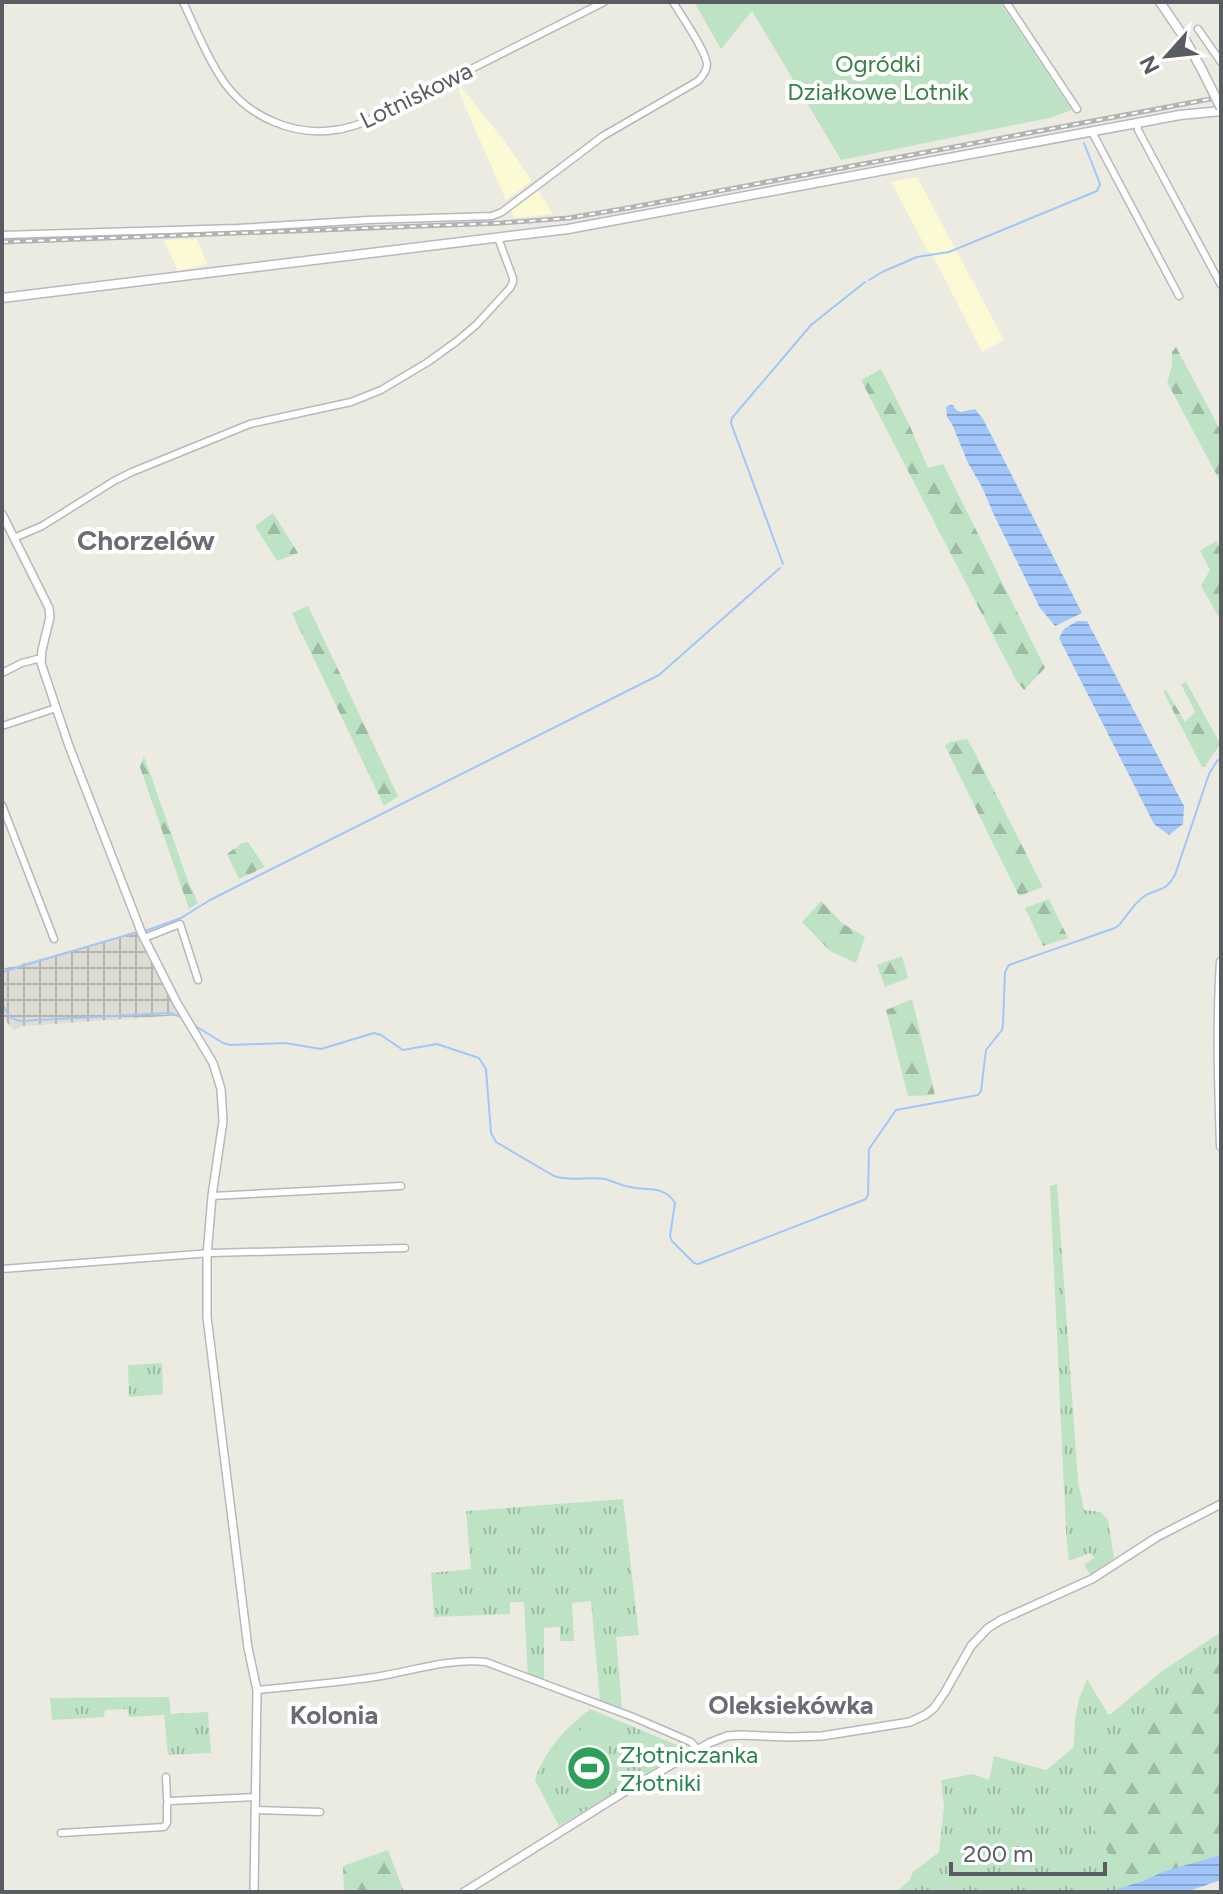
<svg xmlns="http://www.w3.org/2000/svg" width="1223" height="1894" viewBox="0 0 1223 1894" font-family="Figtree,sans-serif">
<defs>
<pattern id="industrial-grid" width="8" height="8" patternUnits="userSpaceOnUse" patternTransform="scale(2)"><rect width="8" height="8" fill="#dddcd5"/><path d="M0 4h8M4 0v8" fill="none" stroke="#b6b6b0"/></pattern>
<pattern id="grass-tufts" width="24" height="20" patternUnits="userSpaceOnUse" patternTransform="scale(2)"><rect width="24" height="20" fill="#bee3c4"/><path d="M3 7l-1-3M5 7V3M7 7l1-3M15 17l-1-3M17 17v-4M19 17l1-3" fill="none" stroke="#9dbba3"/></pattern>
<pattern id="forest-firs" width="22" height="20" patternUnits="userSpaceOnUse" patternTransform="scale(2)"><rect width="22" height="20" fill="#bee3c4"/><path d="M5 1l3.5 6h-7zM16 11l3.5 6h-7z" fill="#9dbba3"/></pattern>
<pattern id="water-rules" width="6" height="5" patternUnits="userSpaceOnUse" patternTransform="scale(2)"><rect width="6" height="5" fill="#a1c6fb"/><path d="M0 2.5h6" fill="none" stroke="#86a4cf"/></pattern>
</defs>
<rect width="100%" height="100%" fill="#ecebe1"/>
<g fill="#fcf9d5">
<polygon points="462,88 505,142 532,181 506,200 458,90"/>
<polygon points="917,177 1004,340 982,352 931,252 928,252 891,182"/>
<polygon points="535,185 553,214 514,218 509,205"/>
<polygon points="197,239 207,264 178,271 164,240"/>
</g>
<polygon fill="url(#industrial-grid)" points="145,931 167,978 181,1015 22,1026 15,1030 8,1024 2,1013 2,969"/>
<g fill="url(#grass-tufts)">
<polygon points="1057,1184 1078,1481 1084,1510 1101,1512 1108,1520 1114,1558 1090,1575 1084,1564 1094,1558 1090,1553 1069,1561 1066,1531 1050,1186"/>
<polygon points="162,1363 163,1394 129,1397 128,1365"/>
<polygon points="623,1499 639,1635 616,1637 622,1708 600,1701 591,1601 572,1603 574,1641 560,1641 560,1627 544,1628 544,1684 528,1677 524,1602 510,1602 510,1614 434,1617 431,1573 471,1569 466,1511"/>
<polygon points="1221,1632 1221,1661 1181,1688 1161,1705 1111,1796 1085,1813 1127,1886 1109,1892 896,1892 910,1880 913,1872 939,1852 944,1807 941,1780 973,1774 989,1780 994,1756 1046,1770 1072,1749 1074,1745 1075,1718 1079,1699 1087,1679 1108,1714 1111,1714 1161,1672"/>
<polygon points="169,1697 171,1714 208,1712 211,1753 168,1755 164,1715 129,1717 127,1709 105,1710 104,1717 52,1720 50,1698"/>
<path d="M590 1709 677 1745 679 1742 686 1744 688 1748 559 1826 535 1780C545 1749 565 1729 590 1709Z"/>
</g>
<g fill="url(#forest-firs)">
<polygon points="1176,347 1221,431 1221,483 1167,382 1172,366 1172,352"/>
<polygon points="881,369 909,424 928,468 943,464 1045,668 1024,690 1016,680 861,380"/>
<polygon points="273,513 298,553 277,561 255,526"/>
<polygon points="1216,541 1221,550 1221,621 1201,586 1210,570 1200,551"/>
<polygon points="308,606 398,796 384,806 292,613"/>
<polygon points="1186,682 1220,743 1205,767 1202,767 1163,691 1166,690 1185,722 1195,712 1181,684"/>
<polygon points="967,739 973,749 1043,887 1019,896 945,746 950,742"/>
<polygon points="144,756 187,878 198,903 189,909 140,767"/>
<polygon points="248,842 265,867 239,879 227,854 242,843"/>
<polygon points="1049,899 1068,938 1043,946 1025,908"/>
<polygon points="821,901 842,923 865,937 856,963 830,951 802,922"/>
<polygon points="902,956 908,978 885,987 877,965"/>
<polygon points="912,999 935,1095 908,1096 886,1010"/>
<polygon points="1221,1661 1221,1855 1127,1886 1085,1813 1111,1796 1089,1764 1181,1688"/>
<polygon points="388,1850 404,1892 344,1892 343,1866"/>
</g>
<g fill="#bee3c4">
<polygon points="694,2 1000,2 1072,110 1049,118 841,160 752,11 721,49"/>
<polygon points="591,1722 625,1783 584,1808 552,1752"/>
</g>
<g fill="url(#water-rules)">
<polygon points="950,405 953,405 956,410 961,412 975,409 983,419 1082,613 1055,626 1040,608 994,515 982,487 968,463 952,424 947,417 946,407"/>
<polygon points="1077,621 1087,621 1184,806 1183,824 1169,835 1154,824 1059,638 1064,629"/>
<polygon points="1221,1855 1221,1880 1186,1892 1109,1892 1145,1880 1165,1871"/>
</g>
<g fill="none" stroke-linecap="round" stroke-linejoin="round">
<g stroke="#a1c6fb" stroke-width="2">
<polyline points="869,280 882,272 917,257 949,252 1097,191 1100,184 1084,143"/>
<polyline points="783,564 731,423 732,418 811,325 865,282"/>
<polyline points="145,931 181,918 210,900 659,675 780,568"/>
<polyline points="2,972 137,932"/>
<polyline points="2,1004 10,1017 19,1021 169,1013 181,1017"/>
<path d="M197 1027 223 1043 230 1045 285 1043 321 1049 374 1033 381 1035 403 1050 437 1044 479 1058 486 1069 491 1133 496 1142 554 1176C570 1182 588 1176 605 1179 613 1181 621 1186 630 1187 648 1191 664 1185 675 1203L670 1236 672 1241 694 1263 698 1264 866 1199 868 1195 869 1149 896 1110 978 1095 981 1091 986 1050 1002 1030 1003 1024 1005 972 1009 965 1115 928 1119 925C1126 917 1133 905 1142 898 1155 887 1164 895 1175 875L1209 774 1217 761 1221 758"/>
</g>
<g stroke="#b6b8bd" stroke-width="9">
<g id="minor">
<path d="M183 2C196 29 208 60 226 85 251 118 294 136 335 130 352 128 367 121 382 114L604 2"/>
<polyline points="1006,2 1077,109"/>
<polyline points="1198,29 1221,62"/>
<polyline points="1137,123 1138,130 1221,285"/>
<polyline points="1092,132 1179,296"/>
<path d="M2 235 238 228 368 220 492 216 502 212 603 136 698 81C703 76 707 71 707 64 706 51 681 15 673 2"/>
<polyline points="14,538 42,526 114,481 132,472 250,424 351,402 381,390 428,362 457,341 476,325 510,288 513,282 513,278 498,238"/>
<polyline points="2,673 22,663 41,658"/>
<polyline points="2,726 56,708"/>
<polyline points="2,805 54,939"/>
<polyline points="144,938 180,924 198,980"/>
<polyline points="212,1196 401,1186"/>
<polyline points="2,1269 211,1253 405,1248"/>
<path d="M257 1690C296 1686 336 1683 375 1677 413 1671 448 1658 486 1662L633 1717 691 1742 697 1749"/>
<polyline points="170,1801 256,1797"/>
<polyline points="255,1810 320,1812"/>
<polyline points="61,1833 164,1827 167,1823 167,1803 170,1801 167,1799 166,1777"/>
</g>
</g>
<g stroke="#b6b8bd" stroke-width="10">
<g id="tertiary">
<polyline points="2,514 49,608 50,617 42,650 41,663 69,746 142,934 177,1003 213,1063 221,1089 223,1121 212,1196 207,1255 207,1317 248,1648 257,1690 254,1892"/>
<polyline points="464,1892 621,1794 709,1743 727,1736 740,1735 790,1737 822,1736 910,1722 925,1715 934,1708 945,1692 971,1646 988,1628 1001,1620 1092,1579 1157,1537 1221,1504"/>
</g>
</g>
<g stroke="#b6b9bf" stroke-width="11">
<g id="secondary">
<polyline points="1160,2 1183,36 1201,68"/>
<polyline points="2,298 568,229 1180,115 1221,111"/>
<path d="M1221 962C1217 1024 1219 1085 1221 1146"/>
</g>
</g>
<use href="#minor" stroke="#fff" stroke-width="6"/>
<use href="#tertiary" stroke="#fff" stroke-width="7"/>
<use href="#secondary" stroke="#fff" stroke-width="8"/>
<g stroke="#b2b3b3" stroke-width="5">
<polyline id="rail" points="2,242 501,223 569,218 628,208 1221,97"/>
</g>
<use href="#rail" stroke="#fff" stroke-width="2" stroke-dasharray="6" stroke-linecap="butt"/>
<g stroke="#b6b9bf" stroke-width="11" stroke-linecap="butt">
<polyline id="secondary-bridge" points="1201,68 1221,108"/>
</g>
<use href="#secondary-bridge" stroke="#fff" stroke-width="8"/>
</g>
<defs>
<g id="stadium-disc" transform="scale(2.3)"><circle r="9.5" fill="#2e9e5b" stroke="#fff"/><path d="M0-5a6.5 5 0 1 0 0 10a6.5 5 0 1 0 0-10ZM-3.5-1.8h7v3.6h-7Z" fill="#fff"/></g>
</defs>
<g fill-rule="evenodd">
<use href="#stadium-disc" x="589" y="1768"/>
</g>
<g text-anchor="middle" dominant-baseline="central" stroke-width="8" stroke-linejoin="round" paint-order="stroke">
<g font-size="24" fill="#388247" stroke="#fff">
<text x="878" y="63">Ogródki<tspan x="878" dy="28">Działkowe Lotnik</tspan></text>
</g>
<g font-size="24" fill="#595c61" stroke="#fff">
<text transform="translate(416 95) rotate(-26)">Lotniskowa</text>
</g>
<g font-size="24" fill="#27864d" stroke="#fff" text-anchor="start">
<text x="620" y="1754">Złotniczanka<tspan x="620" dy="28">Złotniki</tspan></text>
</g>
<g font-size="26" font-weight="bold" fill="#6a6d73" stroke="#fff">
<text x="791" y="1705">Oleksiekówka</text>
<text x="334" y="1715">Kolonia</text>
</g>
<g font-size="28" font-weight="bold" fill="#6a6d73" stroke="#fff">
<text x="146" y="540">Chorzelów</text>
</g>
</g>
<rect width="1223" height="1894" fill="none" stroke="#595c61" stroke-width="8"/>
<g transform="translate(1167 56) rotate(243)" stroke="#ffffff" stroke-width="6" paint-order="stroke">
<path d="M0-6L14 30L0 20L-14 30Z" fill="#595c61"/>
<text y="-12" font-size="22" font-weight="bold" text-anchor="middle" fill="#595c61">N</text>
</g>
<path d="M951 1862v12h154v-12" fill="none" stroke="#595c61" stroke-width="4"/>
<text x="963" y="1862" font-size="24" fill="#595c61" stroke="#ffffff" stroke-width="6" paint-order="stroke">200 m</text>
</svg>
